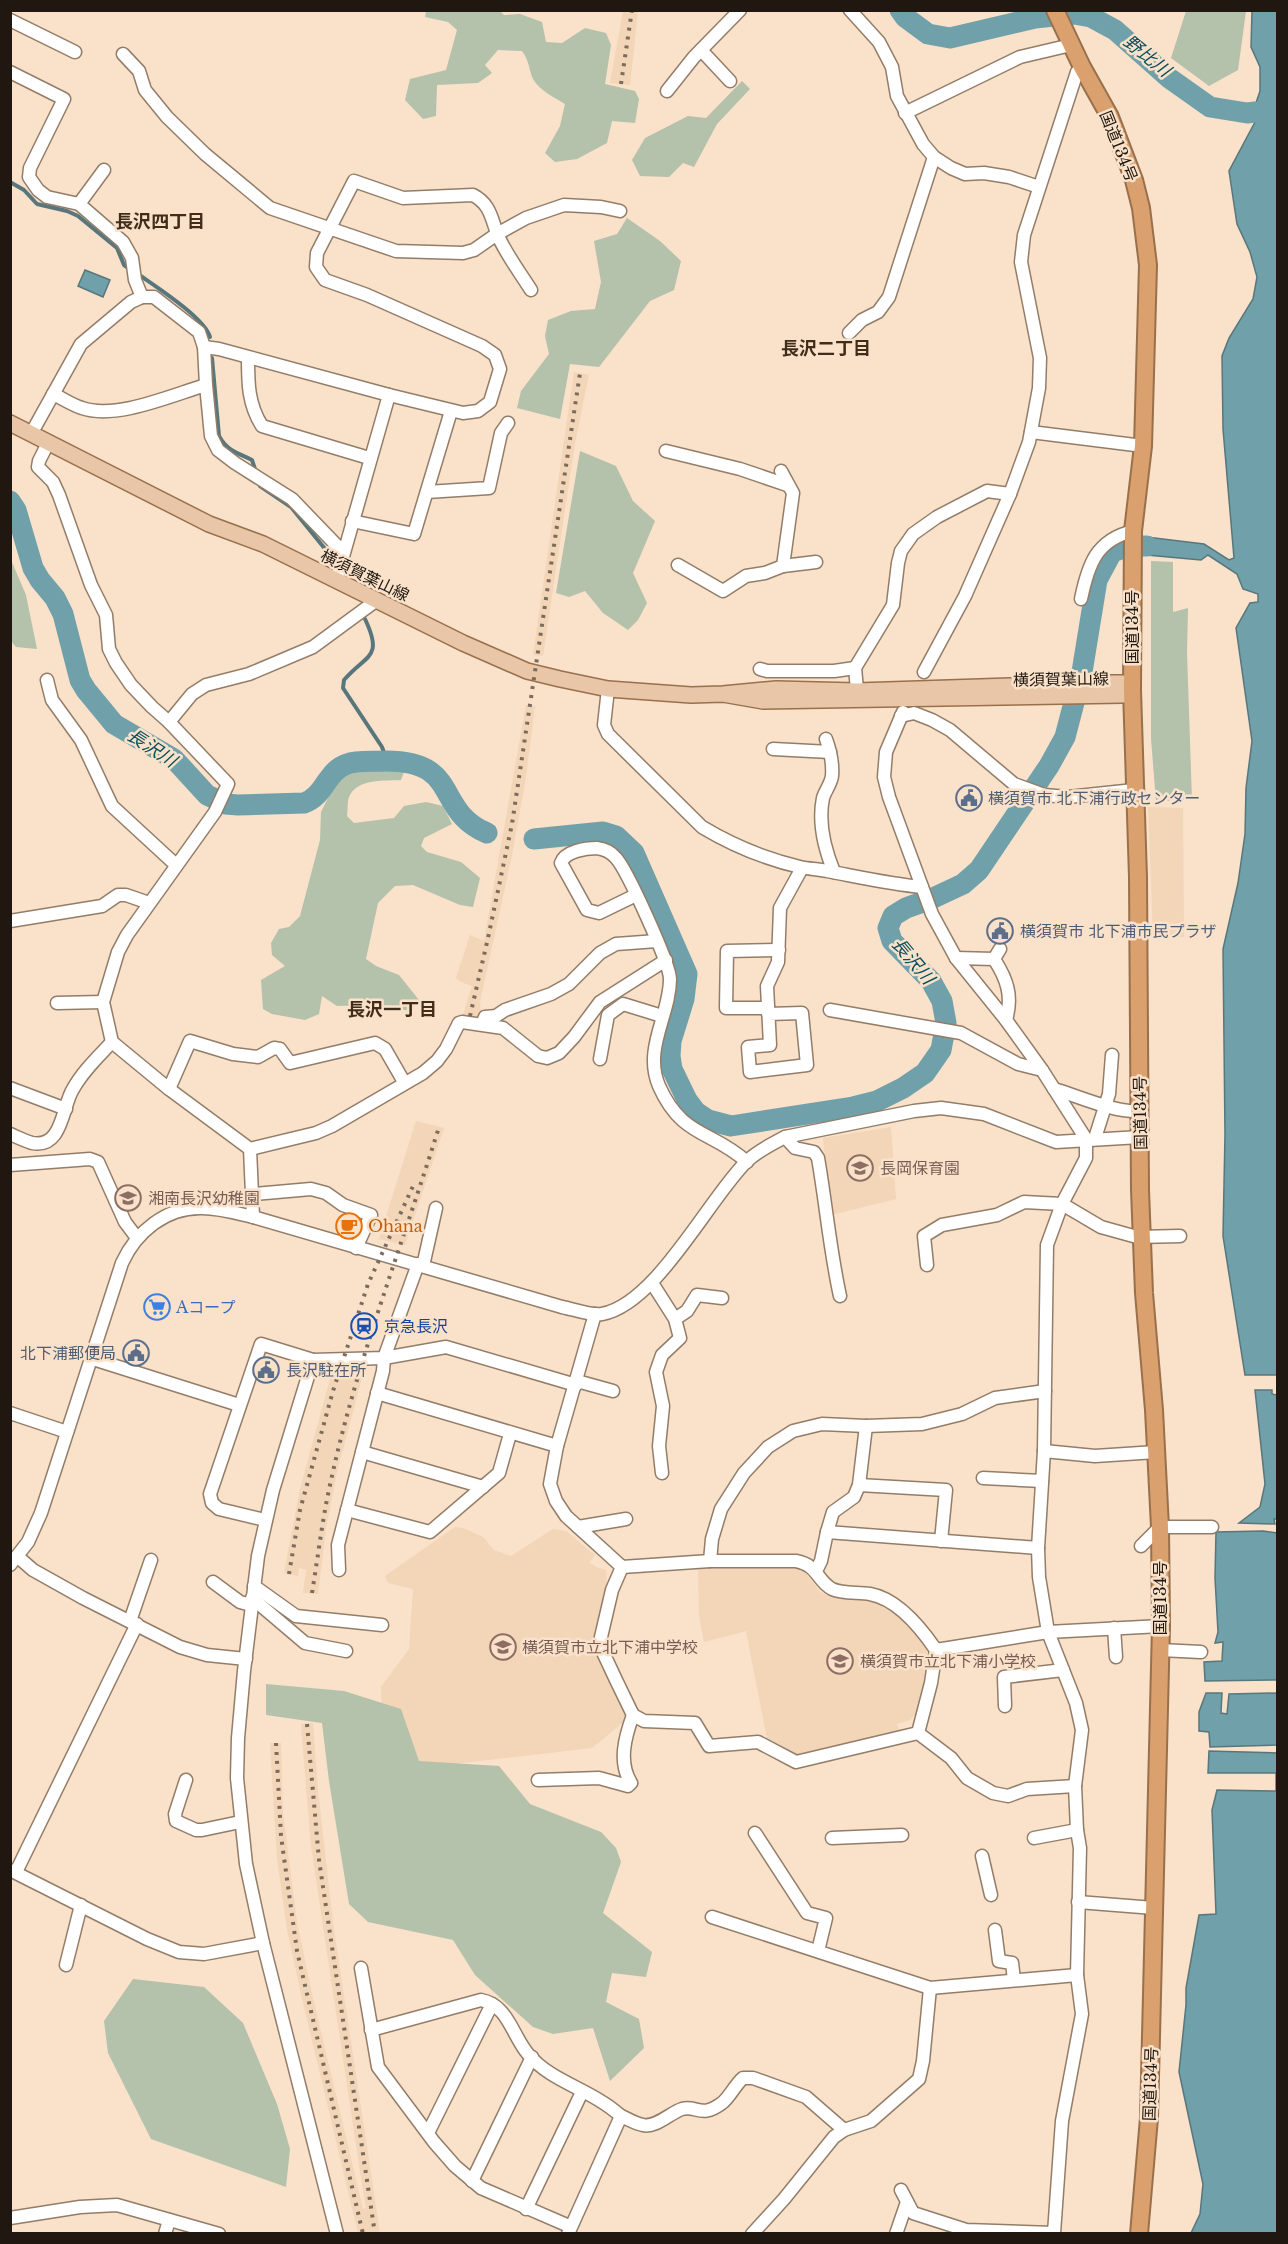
<svg xmlns="http://www.w3.org/2000/svg" width="1288" height="2244" viewBox="0 0 1288 2244" font-family="'Libre Baskerville','Noto Sans JP',serif">
<rect width="100%" height="100%" fill="#f9e1ca"/>
<g fill="#f3d5b8">
<polygon points="623,11 638,11 630,85 610,83"/>
<polygon points="574,372 589,375 575,443 543,656 533,655"/>
<polygon points="526,705 535,706 525,784 511,860 480,1002 481,1019 463,1015 472,986 461,982 456,978 470,935 484,941"/>
<polygon points="1148,807 1183,808 1184,937 1153,936"/>
<polygon points="416,1121 444,1128 405,1245 379,1239"/>
<polygon points="891,1127 896,1199 831,1215 823,1138"/>
<polygon points="333,1368 363,1374 337,1472 326,1528 318,1594 303,1593 306,1570 299,1568 298,1576 284,1573 300,1489"/>
<polygon points="455,1527 463,1528 483,1537 494,1550 511,1556 553,1529 566,1531 595,1555 589,1562 596,1567 606,1570 608,1600 596,1645 627,1719 592,1748 410,1769 383,1757 381,1687 409,1649 413,1589 388,1583 385,1576"/>
<polygon points="801,1566 820,1592 827,1595 870,1597 905,1622 927,1647 928,1674 922,1709 910,1720 897,1724 900,1734 798,1760 768,1744 746,1631 704,1642 699,1616 698,1567"/>
<polygon points="313,1723 318,1790 333,1923 380,2233 358,2233 304,2007 287,1930 277,1858 270,1743 281,1743 283,1813 297,1922 312,1994 363,2209 366,2208 361,2178 311,1846 301,1724"/>
</g>
<g fill="#b4c1ab">
<path d="M426 11 499 10 504 15 520 14 542 22 546 42 562 43 585 28 606 33 611 45 605 84 635 91 639 99 635 123 612 121 607 143 577 159 555 162 545 153 560 126 565 104C554 97 540 91 533 79 529 70 529 60 522 51L498 50 485 65 492 73 478 83 437 85 436 116 423 119 405 100 410 79 446 70 457 30 448 22 425 17Z"/>
<polygon points="1186,11 1246,11 1238,70 1209,86 1171,58"/>
<polygon points="742,81 750,89 717,124 694,167 683,163 669,177 640,176 632,160 645,138 688,116 706,118"/>
<polygon points="627,218 660,241 681,261 674,290 650,301 599,367 570,364 560,419 517,408 521,391 549,354 545,336 548,320 571,311 595,309 601,282 594,241 617,234"/>
<polygon points="580,451 616,466 633,501 655,521 633,573 647,603 638,620 628,630 603,613 585,591 569,597 556,593"/>
<polygon points="11,560 26,595 37,649 16,647 11,641"/>
<polygon points="1151,561 1173,562 1173,612 1188,608 1187,653 1192,800 1156,801 1151,739"/>
<path d="M366 769 404 772 401 780C385 781 357 778 349 797 347 802 348 810 347 816L354 823 394 818 404 806 426 802 443 806 452 824 424 838 421 846 427 852 461 862 480 878 473 907 460 905 413 885 395 886 378 903 366 959 376 966 399 975 419 1000 411 1011 374 1005 337 1006 322 996 319 1014 305 1020 272 1014 263 1009 261 980 285 966 272 955 271 943 279 929 289 927 300 916 320 840 321 812 335 784 347 772Z"/>
<polygon points="266,1684 344,1691 401,1709 419,1761 499,1766 530,1804 601,1832 616,1848 621,1862 603,1913 652,1952 646,1977 612,1973 606,2002 639,2019 644,2048 610,2081 593,2028 553,2034 533,2027 475,1975 453,1940 368,1922 349,1904 329,1781 322,1723 266,1715"/>
<polygon points="133,1979 204,1987 243,2023 277,2104 290,2149 286,2187 151,2139 108,2053 104,2021"/>
</g>
<g fill="#70a0aa" stroke="#58777c" stroke-width="1.5">
<polygon points="1252,11 1278,11 1277,1375 1245,1375 1223,1236 1225,1134 1223,949 1238,883 1245,834 1246,788 1252,741 1236,628 1250,603 1258,602 1258,594 1243,589 1237,574 1208,555 1201,560 1147,555 1147,537 1204,544 1229,560 1234,558 1223,429 1222,356 1229,338 1253,299 1257,277 1250,252 1237,224 1229,171 1255,122 1256,103 1260,91 1260,67 1251,47"/>
<polygon points="85,270 110,280 103,297 78,286"/>
<polygon points="1255,1390 1272,1390 1272,1394 1277,1395 1278,1519 1274,1519 1275,1524 1239,1523 1260,1507 1265,1484"/>
<polygon points="1263,1531 1277,1533 1277,1680 1205,1681 1204,1662 1222,1661 1223,1642 1215,1643 1218,1632 1215,1578 1216,1532"/>
<polygon points="1206,1693 1222,1693 1221,1713 1227,1714 1229,1694 1277,1693 1277,1745 1210,1747 1209,1732 1199,1731 1199,1712"/>
<polygon points="1209,1751 1277,1753 1277,2233 1191,2233 1200,2214 1203,2184 1179,2072 1186,2005 1186,1988 1199,1915 1216,1914 1212,1810 1217,1790 1276,1791 1276,1773 1208,1773"/>
</g>
<g fill="none" stroke-linecap="round" stroke-linejoin="round">
<g stroke="#58777c" stroke-width="4">
<polyline points="10,182 24,190 37,204 67,211 78,216 117,248 124,265 131,270"/>
<path d="M138 274C155 286 205 318 210 337"/>
<path d="M212 358 219 436C227 451 238 453 252 460L255 469"/>
<polyline points="260,486 291,507 330,555"/>
<path d="M365 619C384 659 366 654 344 680L343 688 382 747 387 761"/>
</g>
<g stroke="#70a0aa" stroke-width="21">
<polyline points="900,10 905,17 928,34 950,38 1035,18 1074,14 1091,17 1115,30 1169,78 1210,107 1247,113 1255,112"/>
<path d="M10 501 16 510 33 568 40 580 55 598 63 614 80 680 86 690 114 724 174 759 207 795 226 804 238 805 304 803C325 796 326 771 347 764 358 760 373 762 384 761 462 760 433 810 487 833"/>
<polyline points="534,839 603,832 616,836 634,853 687,974 684,999 671,1041 670,1056 672,1069 687,1100 696,1112 708,1120 731,1126 853,1107 877,1101 903,1088 925,1073 941,1050 946,1023 942,1001 931,981 892,941 888,928 893,916 906,908 931,899 963,884 979,870 1049,766 1065,737 1082,672 1097,580 1112,552 1129,546 1147,546"/>
</g>
<g stroke="#937d68" stroke-width="15">
<g id="minor">
<polyline points="850,10 879,42 892,67 897,96 923,144 934,157 951,168 965,174 984,173 1009,177 1039,187"/>
<polyline points="10,20 75,52"/>
<polyline points="701,50 730,81"/>
<polyline points="123,54 139,71 145,90 167,117 205,154 270,208 396,251 463,253 474,250 497,234 526,218 564,205 601,207 620,211"/>
<polyline points="10,72 64,99 30,168 29,177 38,190 47,197 79,204 123,242 132,258 135,280 142,297"/>
<polyline points="667,91 694,57 740,10"/>
<polyline points="905,113 1020,57 1071,45"/>
<polyline points="79,204 104,170"/>
<polyline points="849,333 862,320 878,312 889,297 934,157"/>
<path d="M204 347 219 349 389 395 463 413 478 411 490 402 500 369 495 355 482 346 367 295 325 280 316 267 317 253 354 181 403 198 473 195C490 204 491 217 497 233 503 250 521 274 531 290"/>
<path d="M248 358C248 383 248 404 262 426L369 458"/>
<path d="M53 394C62 398 72 405 82 408 116 420 172 395 206 385L211 436 218 450 235 463 292 499 343 552"/>
<polyline points="1031,432 1143,446"/>
<polyline points="31,434 81,344 131,302 142,297 154,297 199,332 204,347 206,385"/>
<polyline points="48,443 39,461 38,467 53,482 59,495 91,585 106,615 109,649 116,663 131,685 152,707 169,722 228,784 215,812 127,935 118,952 103,1002 112,1042 169,1089 250,1149 253,1217"/>
<polyline points="666,451 740,469 787,485"/>
<polyline points="427,492 489,488 501,433 508,423"/>
<polyline points="352,521 414,534 451,411"/>
<polyline points="678,565 723,591 746,576 765,573 783,566 793,493 781,471"/>
<polyline points="783,566 816,562"/>
<polyline points="336,581 389,395"/>
<path d="M1081 599C1088 565 1096 540 1133 531"/>
<polyline points="760,669 767,671 834,671 855,668"/>
<polyline points="924,672 965,596 1010,494 1029,442 1039,388 1040,358 1021,262 1024,235 1077,72 1082,67"/>
<polyline points="47,680 52,700 81,740 112,806 176,865"/>
<path d="M608 689 604 725 608 734 702 827C732 845 766 859 800 867 809 869 818 869 827 871 859 877 890 884 922 887"/>
<polyline points="858,700 855,668 893,605 898,563 901,551 906,544 913,534 937,517 987,491 1010,494"/>
<polyline points="901,716 914,713 932,720 950,730 1014,784 1044,795 1068,797 1134,790"/>
<polyline points="169,722 192,694 206,685 249,674 313,647 377,600"/>
<path d="M826 739C830 750 833 764 832 776 831 784 825 791 823 798 818 822 825 850 834 872"/>
<polyline points="773,749 830,752"/>
<path d="M636 895 599 913 587 910 561 863C565 851 586 848 597 848 605 849 611 852 616 858 627 870 670 964 670 979 670 1015 643 1049 659 1086 682 1138 712 1130 747 1162"/>
<polyline points="10,921 102,906 118,895 126,895 149,903"/>
<path d="M1000 949 994 959C1007 979 1013 996 1006 1020"/>
<polyline points="956,958 994,959"/>
<polyline points="57,1003 103,1002"/>
<polyline points="768,1008 726,1008 727,951 779,950"/>
<polyline points="830,1010 961,1033 1018,1064 1042,1070"/>
<polyline points="768,1014 802,1013 807,1065 750,1072 748,1047 770,1045 767,986 778,962 780,908 802,868"/>
<polyline points="482,1024 485,1017 496,1016 505,1010 551,994 569,984 600,953 616,944 657,941"/>
<polyline points="600,1059 608,1015 623,1004 662,1016"/>
<polyline points="10,1088 66,1109"/>
<polyline points="169,1089 190,1041 233,1054 258,1057 274,1048 280,1049 290,1063 375,1043 385,1049 404,1082"/>
<path d="M1054 1089C1078 1096 1115 1113 1139 1111"/>
<path d="M10 1134C17 1137 25 1141 32 1143 63 1149 62 1106 73 1089 83 1071 98 1057 112 1042"/>
<path d="M785 1137 795 1148 814 1152 818 1158C826 1204 830 1251 840 1296"/>
<polyline points="1095,1138 1109,1094 1112,1055"/>
<polyline points="250,1149 316,1133 332,1126 423,1073 437,1061 446,1049 459,1023 462,1022 503,1028 538,1056 547,1058 559,1053 574,1037 600,1002 666,960"/>
<polyline points="10,1165 90,1159 98,1162 125,1222 137,1238"/>
<polyline points="254,1194 311,1189 326,1193 343,1205 371,1215 356,1248"/>
<polyline points="927,1265 924,1236 942,1225 997,1215 1024,1202 1062,1204 1101,1227 1137,1237 1180,1236"/>
<polyline points="423,1266 436,1208"/>
<polyline points="652,1283 675,1319 680,1338 662,1355 656,1372 663,1406 659,1446 662,1473"/>
<path d="M595 1314 557 1446 550 1484 556 1501 566 1516 622 1567 710 1561H796C818 1565 817 1581 832 1589 842 1594 858 1592 870 1594 898 1599 921 1628 936 1650L931 1683 918 1733"/>
<polyline points="675,1319 687,1311 697,1295 722,1298"/>
<polyline points="90,1358 239,1405"/>
<polyline points="313,1360 273,1490 258,1556 244,1671 238,1738 237,1778 246,1864 263,1943 337,2234"/>
<polyline points="577,1381 613,1391"/>
<polyline points="377,1393 557,1446"/>
<polyline points="10,1413 67,1432"/>
<polyline points="1044,1451 1095,1456 1156,1452"/>
<polyline points="362,1452 483,1487"/>
<polyline points="983,1478 1042,1481"/>
<polyline points="859,1485 946,1490 941,1541"/>
<polyline points="347,1510 430,1532 499,1473 510,1434"/>
<polyline points="265,1520 219,1509 212,1503 210,1494 261,1344 313,1360 384,1358 446,1347 576,1385"/>
<polyline points="578,1527 626,1519"/>
<polyline points="827,1532 833,1512 854,1497 859,1485 866,1426"/>
<polyline points="1141,1546 1160,1527 1212,1527"/>
<polyline points="18,1557 33,1570 83,1598 180,1647 207,1655 246,1659"/>
<polyline points="710,1561 712,1539 721,1509 744,1473 768,1447 793,1431 822,1424 866,1426 922,1424 962,1414 995,1398 1045,1391"/>
<path d="M10 1565 28 1542 41 1513 122 1263C136 1232 166 1207 202 1208 220 1208 236 1213 253 1217L562 1307C573 1309 591 1316 602 1314 656 1304 708 1200 746 1162 757 1151 772 1144 785 1137L914 1111 941 1108 984 1114 1056 1142 1140 1137"/>
<polyline points="622,1567 612,1590 601,1637 601,1648 616,1680 633,1715 644,1721 695,1723 709,1746 758,1742 796,1762 918,1733"/>
<polyline points="339,1570 338,1545 383,1371 384,1358 418,1264"/>
<polyline points="816,1571 821,1561 827,1532 1038,1548"/>
<polyline points="213,1582 240,1602 251,1605"/>
<polyline points="254,1586 296,1616 382,1625"/>
<polyline points="252,1598 305,1643 346,1651"/>
<polyline points="130,1621 151,1560"/>
<polyline points="1114,1628 1116,1657"/>
<polyline points="936,1650 1048,1632 1161,1626"/>
<polyline points="1160,1650 1201,1652"/>
<polyline points="1005,1706 1004,1677 1063,1670"/>
<polyline points="918,1733 951,1758 967,1778 993,1793 1008,1796 1027,1789 1075,1786"/>
<polyline points="186,1780 175,1814 176,1821 196,1830 202,1830 240,1822"/>
<path d="M538 1780 599 1778 628 1786 631 1783C618 1762 625 1737 633 1715"/>
<polyline points="755,1833 807,1913 826,1918 818,1951"/>
<polyline points="832,1838 902,1835"/>
<polyline points="1034,1838 1077,1830"/>
<polyline points="982,1856 991,1895"/>
<polyline points="10,1870 147,1939 179,1952 204,1954 263,1943"/>
<polyline points="16,1872 137,1624"/>
<polyline points="1078,1902 1154,1908"/>
<polyline points="712,1917 930,1988 1077,1975"/>
<polyline points="995,1930 999,1961 1012,1963 1014,1980"/>
<polyline points="66,1965 81,1905"/>
<polyline points="361,1968 378,2067 434,2142 455,2166 481,2188 569,2226"/>
<path d="M371 2030 481 2000C508 2005 512 2035 528 2054 548 2078 578 2086 602 2102 609 2106 615 2111 621 2116L568 2234"/>
<path d="M621 2116C628 2119 636 2124 643 2125 656 2128 670 2113 682 2109 697 2105 701 2119 722 2103 729 2098 735 2085 743 2078H753L806 2097 844 2130"/>
<polyline points="428,2133 492,2004"/>
<polyline points="472,2181 532,2057"/>
<polyline points="901,2190 913,2213 966,2230 1054,2233 1062,2121 1082,2014 1077,1975 1080,1848 1077,1830 1075,1786 1082,1730 1076,1703 1048,1632 1039,1577 1038,1548 1044,1451 1047,1245 1062,1204 1086,1158 1086,1139 1042,1070 1006,1020 956,958 932,914 889,797 884,777 886,752 903,712"/>
<polyline points="526,2209 582,2092"/>
<polyline points="10,2218 80,2207 117,2205 219,2234"/>
<polyline points="165,2234 169,2220"/>
<polyline points="752,2234 784,2199 834,2137 844,2130 871,2121 919,2079 923,2061 930,1988"/>
<polyline points="896,2234 907,2202"/>
</g>
</g>
<g stroke="#99704c" stroke-width="18">
<polyline id="major" points="10,423 209,524 263,544 463,643 527,671 560,679 608,689 691,695 723,694 776,689 857,691 1100,683 1123,683 1132,690 1123,695 763,701 723,694"/>
</g>
<g stroke="#99704c" stroke-width="20">
<polyline id="highway" points="1055,10 1082,67 1110,117 1134,180 1141,208 1148,265 1143,446 1133,531 1132,690 1138,877 1140,1190 1144,1293 1154,1410 1160,1527 1161,1626 1149,2118 1139,2234"/>
</g>
<use href="#minor" stroke="#fff" stroke-width="12"/>
<use href="#major" stroke="#e9c6a7" stroke-width="15"/>
<use href="#highway" stroke="#daa06d" stroke-width="16"/>
<g stroke="#7b6c5e" stroke-width="4" stroke-dasharray="3 6" stroke-linecap="butt">
<polyline points="621,84 632,10"/>
<polyline points="470,1016 488,938 512,824 580,373"/>
<polyline points="289,1574 300,1510 333,1391 368,1284 414,1184"/>
<path d="M312 1593C318 1557 322 1521 330 1485 356 1363 402 1246 439 1127"/>
<polyline points="307,1724 319,1860 375,2234"/>
<polyline points="276,1743 281,1836 297,1951 363,2234"/>
</g>
</g>
<defs>
<g id="civic-ring" transform="scale(1.35)"><circle r="9.5" fill="#f9e1ca" stroke="#5c6f8a" stroke-width="1.5"/><path d="M-.6-6.5H3V-4.5H.6V-3L4-1V1h2V6H-6V1h2V-1L-.6-3ZM-1.2 2.5V6h2.4V2.5Z" fill="#5c6f8a"/></g>
<g id="school-ring" transform="scale(1.35)"><circle r="9.5" fill="#f9e1ca" stroke="#8d6e63" stroke-width="1.5"/><path d="M0-5L7-2L0 1L-7-2ZM-4 1L0 2.5L4 1V4Q0 6-4 4Z" fill="#8d6e63"/></g>
<g id="cafe-ring" transform="scale(1.35)"><circle r="9.5" fill="#f9e1ca" stroke="#e8710a" stroke-width="1.5"/><path d="M-5.5-4.5H6V0H3Q3 3.5 0 3.5H-2.5Q-5.5 3.5-5.5 0ZM3-3.2v2h1.7v-2ZM-6 4.5H4V6H-6Z" fill="#e8710a"/></g>
<g id="supermarket-ring" transform="scale(1.35)"><circle r="9.5" fill="#f9e1ca" stroke="#3f7fe0" stroke-width="1.5"/><path d="M-6-5.5h2.5l.6 2H6L4.5 2H-2.5L-4.4-4H-6ZM-1.5 3.2a1.3 1.3 0 1 0 .1 0ZM3 3.2a1.3 1.3 0 1 0 .1 0Z" fill="#3f7fe0"/></g>
<g id="station-ring" transform="scale(1.35)"><circle r="9.5" fill="#f9e1ca" stroke="#1a4fb4" stroke-width="1.5"/><path d="M-3-6H3Q5-6 5-4V2Q5 4 3 4L4.5 6H3L1.5 4h-3L-3 6H-4.5L-3 4Q-5 4-5 2V-4Q-5-6-3-6ZM-3.5-4v3h7v-3ZM-3.5 1v1.5H-2V1ZM2 1v1.5H3.5V1Z" fill="#1a4fb4"/></g>
</defs>
<g fill-rule="evenodd">
<use href="#civic-ring" x="969" y="798"/>
<use href="#civic-ring" x="1000" y="931"/>
<use href="#school-ring" x="860" y="1168"/>
<use href="#school-ring" x="128" y="1198"/>
<use href="#cafe-ring" x="349" y="1226"/>
<use href="#supermarket-ring" x="157" y="1307"/>
<use href="#station-ring" x="364" y="1326"/>
<use href="#civic-ring" x="136" y="1353"/>
<use href="#civic-ring" x="266" y="1370"/>
<use href="#school-ring" x="503" y="1647"/>
<use href="#school-ring" x="840" y="1661"/>
</g>
<g text-anchor="middle" dominant-baseline="central" stroke-width="5" stroke-linejoin="round" paint-order="stroke">
<g font-size="16" fill="#201810" stroke="#f9e1ca">
<text transform="translate(1119 146) rotate(68)">国道134号</text>
<text transform="translate(365 575) rotate(26)">横須賀葉山線</text>
<text transform="translate(1132 627) rotate(-90)">国道134号</text>
<text transform="translate(1061 679) rotate(-1)">横須賀葉山線</text>
<text transform="translate(1140 1113) rotate(-91)">国道134号</text>
<text transform="translate(1160 1598) rotate(-90)">国道134号</text>
<text transform="translate(1150 2084) rotate(-88)">国道134号</text>
</g>
<g font-size="16" fill="#4e5e75" stroke="#f9e1ca" text-anchor="start">
<text x="988" y="798">横須賀市 北下浦行政センター</text>
<text x="1020" y="931">横須賀市 北下浦市民プラザ</text>
<text x="116" y="1353" text-anchor="end">北下浦郵便局</text>
<text x="286" y="1370">長沢駐在所</text>
</g>
<g font-size="16" fill="#785e54" stroke="#f9e1ca" text-anchor="start">
<text x="880" y="1168">長岡保育園</text>
<text x="148" y="1198">湘南長沢幼稚園</text>
<text x="522" y="1647">横須賀市立北下浦中学校</text>
<text x="860" y="1661">横須賀市立北下浦小学校</text>
</g>
<g font-size="16" fill="#c56008" stroke="#f9e1ca" text-anchor="start">
<text x="368" y="1226">Ohana</text>
</g>
<g font-size="16" fill="#366cbe" stroke="#f9e1ca" text-anchor="start">
<text x="176" y="1307">Aコープ</text>
</g>
<g font-size="16" fill="#164399" stroke="#f9e1ca" text-anchor="start">
<text x="384" y="1326">京急長沢</text>
</g>
<g font-size="18" font-style="italic" fill="#064f5b" stroke="#f9e1ca">
<text transform="translate(1147 56) rotate(39)">野比川</text>
<text transform="translate(152 748) rotate(33)">長沢川</text>
<text transform="translate(913 961) rotate(50)">長沢川</text>
</g>
<g font-size="18" font-weight="bold" fill="#3f2d1a" stroke="#f9e1ca">
<text x="160" y="222">長沢四丁目</text>
<text x="826" y="349">長沢二丁目</text>
<text x="392" y="1010">長沢一丁目</text>
</g>
</g>
<rect width="1288" height="2244" fill="none" stroke="#201810" stroke-width="24"/>
</svg>
